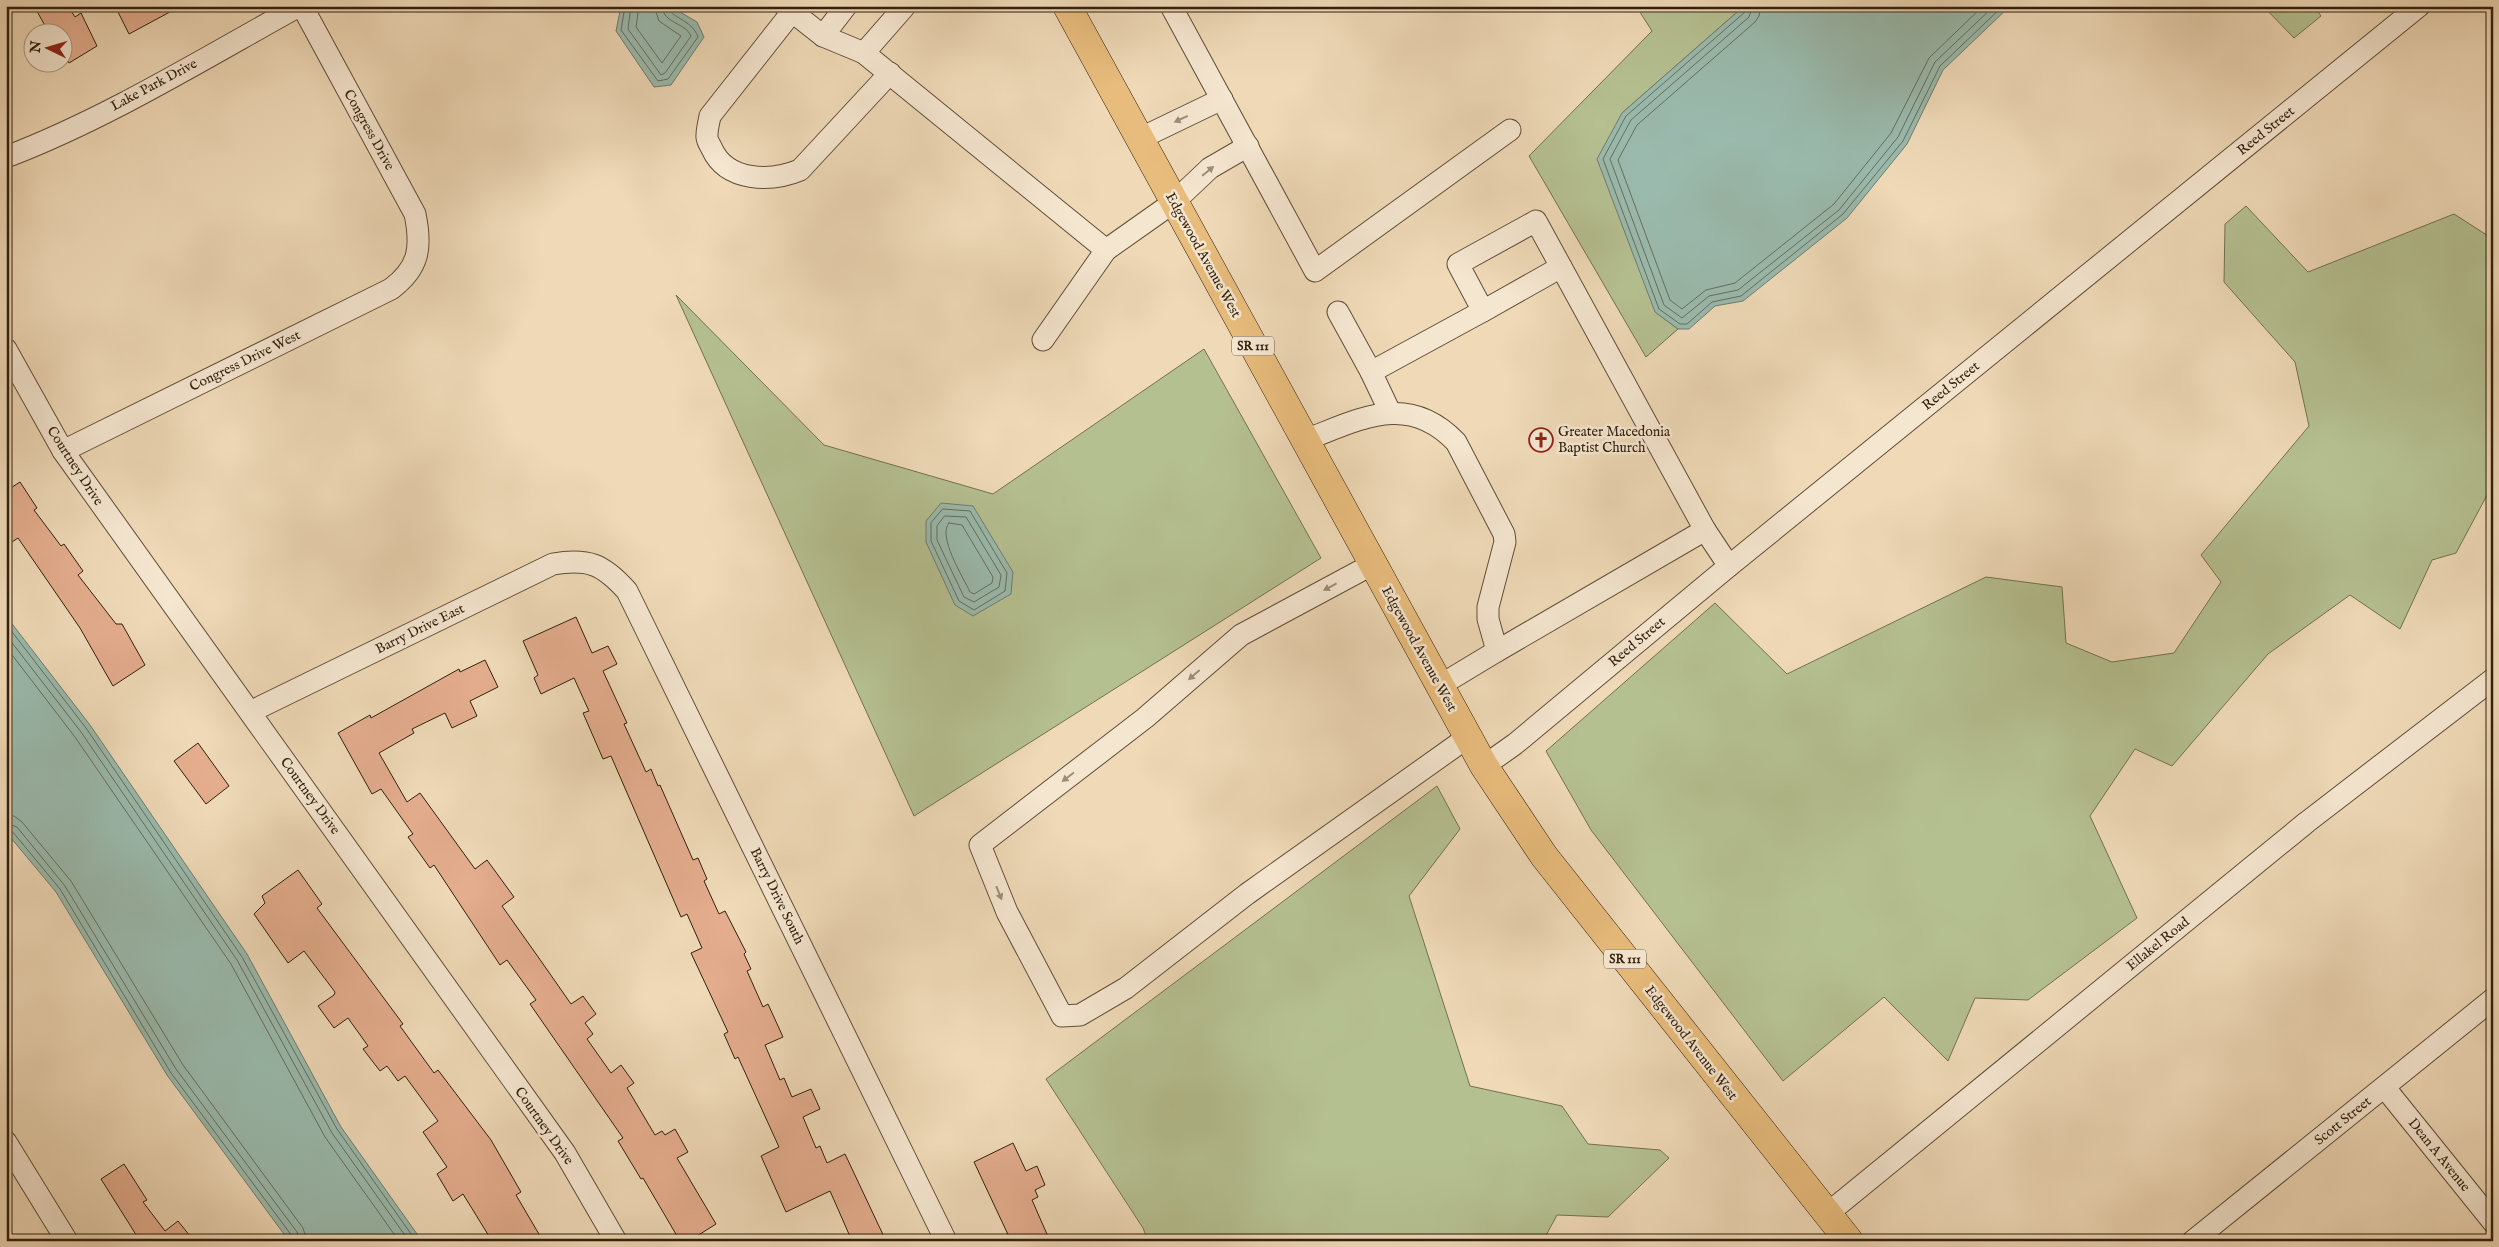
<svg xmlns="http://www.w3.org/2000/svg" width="2499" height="1247" viewBox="0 0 2499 1247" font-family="'IM FELL English',serif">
<rect width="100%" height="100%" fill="#efd9b7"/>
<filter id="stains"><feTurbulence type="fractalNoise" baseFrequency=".004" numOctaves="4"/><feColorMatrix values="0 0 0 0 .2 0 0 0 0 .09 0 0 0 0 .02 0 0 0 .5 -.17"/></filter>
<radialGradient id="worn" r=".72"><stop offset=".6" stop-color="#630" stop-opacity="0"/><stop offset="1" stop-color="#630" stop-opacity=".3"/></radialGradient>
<g fill="#b5c091" stroke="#73704f">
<polygon points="1636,6 1744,6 1622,113 1655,312 1678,329 1646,357 1529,156 1652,31"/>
<polygon points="2263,6 2314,6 2321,16 2294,38"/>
<polygon points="2246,206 2308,272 2454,214 2493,239 2493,484 2456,553 2432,560 2400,629 2350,595 2268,654 2172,766 2135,749 2090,816 2137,918 2028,1000 1975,998 1948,1061 1884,997 1783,1081 1591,830 1546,751 1715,603 1787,674 1986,577 2062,587 2066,643 2112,662 2174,653 2221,582 2201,555 2309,426 2295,362 2224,282 2225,224"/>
<polygon points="676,295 824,445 993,494 1204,349 1321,558 914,816"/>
<polygon points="1437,786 1460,829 1409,896 1470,1086 1562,1106 1588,1144 1660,1150 1669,1158 1608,1217 1557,1215 1543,1241 1148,1241 1143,1228 1046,1079"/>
</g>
<g fill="#9abaad" stroke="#707c6d">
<polygon points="621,6 670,6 697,22 704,37 671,85 654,87 616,31"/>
<polygon points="1744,6 2010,6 1943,70 1907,144 1847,218 1743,301 1715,306 1689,329 1678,329 1655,312 1597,159 1622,113"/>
<polygon points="941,503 973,506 1013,572 1011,594 973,616 955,605 926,542 926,521"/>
<polygon points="6,616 90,725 247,954 341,1127 422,1241 289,1241 167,1075 56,892 6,832"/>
</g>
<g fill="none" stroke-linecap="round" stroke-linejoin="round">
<g stroke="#666d5d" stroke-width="1">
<path d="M625 6 621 30 658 81 668 79 698 37C691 18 670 19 668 6"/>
<path d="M631 6 628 29 661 75 665 73 691 36C685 22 663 24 662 6"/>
<polyline points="639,6 636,27 662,63 681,36 659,21 654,6"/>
<polyline points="1747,6 1745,12 1626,116 1603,159 1659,309 1680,324 1687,324 1712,302 1741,296 1843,214 1903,141 1940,66 2003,6"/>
<polyline points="1753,6 1749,17 1631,120 1610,159 1664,305 1682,318 1709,296 1738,290 1839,210 1898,137 1935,62 1994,6"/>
<polyline points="1761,6 1759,16 1755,22 1637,125 1618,160 1670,300 1682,309 1706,290 1735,283 1834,204 1891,133 1929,58 1983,6"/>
<polygon points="943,509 970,511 1007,573 1005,591 974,610 959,601 931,541 931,523"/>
<polygon points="945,516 966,517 1001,575 999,587 974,602 964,597 937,540 937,526"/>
<path d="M949 523 962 525 993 577 992 583 974 594 970 592C963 577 937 536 949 523Z"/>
<polyline points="6,624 86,728 242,957 337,1129 416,1241"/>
<polyline points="6,635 81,732 237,960 332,1133 409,1241"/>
<polyline points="6,647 75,737 231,964 325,1137 399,1241"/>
<polyline points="6,815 14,816 22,822 71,881 183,1065 303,1228 307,1241"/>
<polyline points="6,823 17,827 65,886 176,1069 297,1232 299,1241"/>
<polyline points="6,829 12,831 60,889 171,1073 292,1236 293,1241"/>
</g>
</g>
<g fill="#e4ad8e" stroke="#31200d">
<polygon points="34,6 68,6 75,17 81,13 97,46 69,63 62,53 62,32 45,32 48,31"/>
<polygon points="115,6 181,6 129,34"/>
<polygon points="20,482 37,508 34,510 61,546 64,544 83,571 78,575 116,624 122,624 145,665 113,686 80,628 18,538 6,546 6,491"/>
<polygon points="576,617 592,653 608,646 617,664 603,671 627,723 624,724 646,772 651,769 658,786 660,785 693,860 698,858 707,879 704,881 719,914 725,911 746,952 744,954 751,969 747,971 763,1007 768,1004 783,1037 765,1045 780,1080 784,1078 792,1097 811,1089 820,1109 803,1117 816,1148 820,1146 827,1163 845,1154 886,1241 852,1241 830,1191 786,1212 761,1156 779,1147 738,1057 735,1059 724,1034 728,1032 691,953 702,948 687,914 681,917 611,756 603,759 583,713 589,711 574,678 541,694 534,678 538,675 523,641"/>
<polygon points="485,660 498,687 470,701 477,716 452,728 445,713 412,729 414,733 379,753 407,802 420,793 475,869 487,860 514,897 502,906 541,961 571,1004 583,996 596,1014 585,1023 593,1034 587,1039 611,1073 621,1065 634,1083 627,1088 655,1135 662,1131 665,1135 675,1129 688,1152 677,1158 716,1224 689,1241 680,1241 643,1178 641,1179 618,1141 623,1138 530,1004 536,1000 507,960 500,965 434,865 430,868 408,837 413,834 381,789 372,794 338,733 370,715 371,718 459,669 460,672"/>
<polygon points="198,743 229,786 206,804 174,761"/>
<polygon points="298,870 322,904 317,908 403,1024 400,1026 434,1073 438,1070 491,1140 521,1192 516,1195 543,1241 492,1241 463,1194 453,1201 437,1174 447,1167 423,1132 438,1121 405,1076 398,1081 387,1066 380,1071 363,1049 368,1046 348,1018 334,1028 318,1006 334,995 335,992 304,951 288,963 254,914 265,903 262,896"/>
<polygon points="1013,1143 1026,1171 1037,1166 1045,1185 1035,1190 1038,1197 1032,1200 1050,1241 1011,1241 974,1162"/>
<polygon points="124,1164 147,1200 143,1202 165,1231 178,1221 194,1241 140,1241 101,1179"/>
</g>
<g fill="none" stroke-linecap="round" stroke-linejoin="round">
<g stroke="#604e38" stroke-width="23">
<g id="minor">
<polyline points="785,6 823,36 864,53"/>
<polyline points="905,6 864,53 1106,250 1174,202 1210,168 1248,146"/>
<polyline points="1171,6 1315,271 1510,130"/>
<path d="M792 12 710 116C709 122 707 129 707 135 706 139 710 145 712 149 727 182 771 182 800 170L890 73"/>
<polyline points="823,36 846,6"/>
<polyline points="1139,139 1222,99"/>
<path d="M6 157C106 119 205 58 299 6"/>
<polyline points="1483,311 1561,267"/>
<polyline points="1338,312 1371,372"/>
<polyline points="1043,340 1106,250"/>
<polyline points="6,349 63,451 565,1153 616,1241"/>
<polyline points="1390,412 1371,372 1483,311 1458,264 1536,221 1705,530 1729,566"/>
<path d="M1305 440C1359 420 1407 391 1456 442L1504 534 1505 542 1488 607V619L1497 651 1439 686"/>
<path d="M63 451 391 289C419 268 422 248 415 214L302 6"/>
<polyline points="1373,564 1241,635 1145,718 980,845 1007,912 1062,1016 1080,1015 1126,988 1247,894 1468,737"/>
<polyline points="1497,651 1705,530"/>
<path d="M250 712 553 564C588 558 603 564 627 591L946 1241"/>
<polyline points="1484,766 1515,744 1729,566 2419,6"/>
<polyline points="2385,1088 2493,1222"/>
<polyline points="6,1142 67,1241"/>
<polyline points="1827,1214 2307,822 2493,679"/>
<polyline points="2193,1241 2493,999"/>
</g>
</g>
<g stroke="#31200d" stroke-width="29">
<polyline id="major" points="1067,6 1484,766 1544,856 1849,1241"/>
</g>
<use href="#minor" stroke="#f5e6d0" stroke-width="21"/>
<use href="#major" stroke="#e8bc7c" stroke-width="28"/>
</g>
<defs><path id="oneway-solid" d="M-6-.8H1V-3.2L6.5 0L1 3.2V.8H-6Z" transform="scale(1.25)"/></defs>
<g fill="#9d8d78">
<use href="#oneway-solid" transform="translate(1181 119) rotate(155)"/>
<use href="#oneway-solid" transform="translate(1208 171) rotate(-39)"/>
<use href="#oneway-solid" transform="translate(1330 587) rotate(152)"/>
<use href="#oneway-solid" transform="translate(1194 675) rotate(139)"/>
<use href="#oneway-solid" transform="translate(1068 777) rotate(143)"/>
<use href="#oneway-solid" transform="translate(999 893) rotate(68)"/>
</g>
<defs>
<g id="church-ring" transform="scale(1.25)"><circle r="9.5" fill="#f5e6d0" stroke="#8f2418" stroke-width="1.5"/><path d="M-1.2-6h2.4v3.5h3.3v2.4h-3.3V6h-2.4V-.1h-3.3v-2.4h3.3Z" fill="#8f2418"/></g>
</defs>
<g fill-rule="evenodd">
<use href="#church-ring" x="1541" y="440"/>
</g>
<g text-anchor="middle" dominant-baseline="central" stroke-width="5" stroke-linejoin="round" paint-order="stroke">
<g fill="#f5e6d0" stroke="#6c5b48" stroke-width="1">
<rect x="1232" y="336.5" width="42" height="19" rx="4"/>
<rect x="1604" y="949.5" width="42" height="19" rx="4"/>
</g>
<g font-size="12" font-weight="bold" fill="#31200d">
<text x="1253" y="346">SR 111</text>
<text x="1625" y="959">SR 111</text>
</g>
<g font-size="14" fill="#31200d" stroke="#f5e6d0">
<text transform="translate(154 85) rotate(-28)">Lake Park Drive</text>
<text transform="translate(369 130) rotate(61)">Congress Drive</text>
<text transform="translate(2266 131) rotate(-39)">Reed Street</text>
<text transform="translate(1203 255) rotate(61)">Edgewood Avenue West</text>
<text transform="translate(245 361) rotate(-26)">Congress Drive West</text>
<text transform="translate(1951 386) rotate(-39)">Reed Street</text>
<text transform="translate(75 466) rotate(57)">Courtney Drive</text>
<text transform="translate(420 629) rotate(-26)">Barry Drive East</text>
<text transform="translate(1637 642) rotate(-40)">Reed Street</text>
<text transform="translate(1419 649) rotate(61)">Edgewood Avenue West</text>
<text transform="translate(310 796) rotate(54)">Courtney Drive</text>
<text transform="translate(777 896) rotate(64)">Barry Drive South</text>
<text transform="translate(2158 944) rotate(-39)">Ellakel Road</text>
<text transform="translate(1691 1043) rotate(52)">Edgewood Avenue West</text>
<text transform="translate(2343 1121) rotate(-39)">Scott Street</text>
<text transform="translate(544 1126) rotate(55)">Courtney Drive</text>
<text transform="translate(2439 1155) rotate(51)">Dean A Avenue</text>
</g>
<g font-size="14" fill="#31200d" stroke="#f5e6d0" text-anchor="start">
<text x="1558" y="432">Greater Macedonia<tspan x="1558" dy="16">Baptist Church</tspan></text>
</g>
</g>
<rect width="2499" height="1247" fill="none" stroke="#efd9b7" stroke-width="25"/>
<rect x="8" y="8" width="2484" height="1232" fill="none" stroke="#31200d" stroke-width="2.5"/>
<rect x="12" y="12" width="2474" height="1222" fill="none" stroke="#31200d"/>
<g transform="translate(48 48) rotate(275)"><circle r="24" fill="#f5e6d0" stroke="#a79782"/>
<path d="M0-4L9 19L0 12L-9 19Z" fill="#8f2418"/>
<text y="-8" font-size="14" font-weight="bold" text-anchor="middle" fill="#31200d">N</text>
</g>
<rect width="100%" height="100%" filter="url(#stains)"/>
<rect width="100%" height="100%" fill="url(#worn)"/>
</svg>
